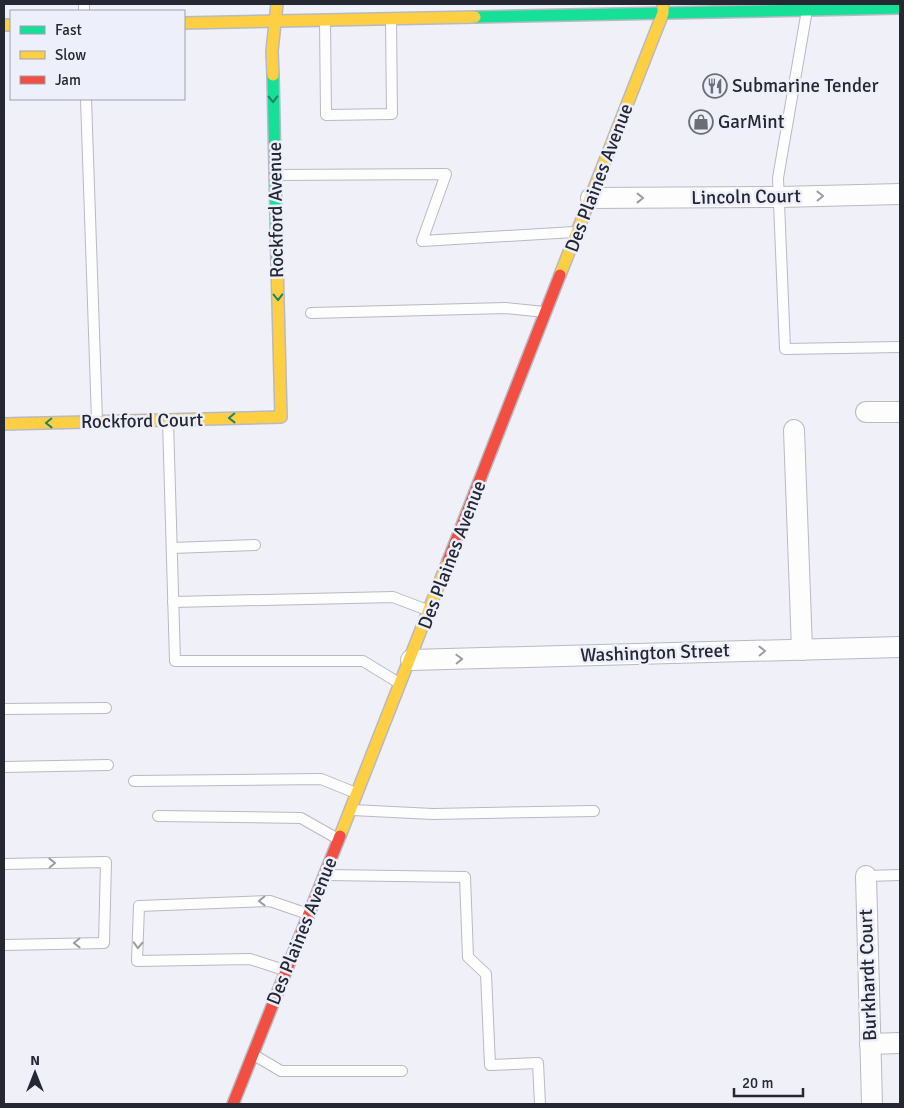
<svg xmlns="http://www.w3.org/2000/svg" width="904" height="1108" viewBox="0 0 904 1108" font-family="Signika,sans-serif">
<rect width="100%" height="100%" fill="#f0f1f8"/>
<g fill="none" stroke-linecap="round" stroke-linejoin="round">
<g stroke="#b8b9c2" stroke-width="12">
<g id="lane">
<polyline points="84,4 84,11"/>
<polyline points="807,10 778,178 785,349 900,347"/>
<polyline points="325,21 326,115 392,114 391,19"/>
<polyline points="86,99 97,420"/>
<polyline points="276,175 446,174 422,241 574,232"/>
<polyline points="311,313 506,308 545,312"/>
<polyline points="168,421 175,661 363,661 399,683"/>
<polyline points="172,548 255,545"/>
<polyline points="173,602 393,597 427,610"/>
<polyline points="4,709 106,708"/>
<polyline points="4,767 108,765"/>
<polyline points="134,781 321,779 356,793"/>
<polyline points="352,810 433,814 594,811"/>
<polyline points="158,816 301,818 338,839"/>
<polyline points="4,864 106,862 104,943 4,945"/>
<polyline points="326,875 465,877 468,957 486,974 490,1065 538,1063 540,1104"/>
<polyline points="866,876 900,875"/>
<polyline points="284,970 250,959 137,961 139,906 270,901 308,914"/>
<polyline points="254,1055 281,1071 402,1071"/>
</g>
</g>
<g stroke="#b8b9c2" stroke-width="22">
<g id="street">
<polyline points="591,198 779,197 900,194"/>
<polyline points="866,412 900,412"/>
<polyline points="794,430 802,650"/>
<polyline points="411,660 900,647"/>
<polyline points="866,876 872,1104"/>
<polyline points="870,1044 900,1043"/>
</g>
</g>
<g stroke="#b8b9c2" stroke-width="14">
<g id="fast">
<polyline points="475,17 900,8"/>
<polyline points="273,75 277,263"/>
</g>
</g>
<g stroke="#b8b9c2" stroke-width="14">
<g id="slow">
<polyline points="184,23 475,17"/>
<polyline points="4,25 11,25"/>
<polyline points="273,75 272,51 277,4"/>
<polyline points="560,275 663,13 663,4"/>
<polyline points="4,424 281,417 277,263"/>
<polyline points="340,836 448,561"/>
</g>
</g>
<g stroke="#b8b9c2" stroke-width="14">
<g id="jam">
<polyline points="448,561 560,275"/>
<polyline points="233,1104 340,836"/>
</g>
</g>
<use href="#lane" stroke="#fdfdfe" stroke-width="10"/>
<use href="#street" stroke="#fdfdfe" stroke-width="20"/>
<use href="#fast" stroke="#16e098" stroke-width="11"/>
<use href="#slow" stroke="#ffcf43" stroke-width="11"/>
<use href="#jam" stroke="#f24e42" stroke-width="11"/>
</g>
<defs><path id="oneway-chevron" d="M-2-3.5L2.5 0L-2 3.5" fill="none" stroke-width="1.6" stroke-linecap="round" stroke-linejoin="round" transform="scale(1.25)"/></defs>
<g stroke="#1e8465">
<use href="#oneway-chevron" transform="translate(273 99) rotate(89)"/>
<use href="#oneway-chevron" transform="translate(278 297) rotate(89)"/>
<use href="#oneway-chevron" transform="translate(232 418) rotate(179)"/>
<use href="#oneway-chevron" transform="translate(49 423) rotate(179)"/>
</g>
<g stroke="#9c9da2">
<use href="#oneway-chevron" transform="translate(820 196) rotate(-1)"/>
<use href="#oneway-chevron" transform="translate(640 198)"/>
<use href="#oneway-chevron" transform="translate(762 651) rotate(-1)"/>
<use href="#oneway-chevron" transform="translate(459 659) rotate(-2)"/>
<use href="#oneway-chevron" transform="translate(52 863) rotate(-1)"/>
<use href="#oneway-chevron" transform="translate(262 901) rotate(179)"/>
<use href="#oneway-chevron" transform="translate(77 943) rotate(179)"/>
<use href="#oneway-chevron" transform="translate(138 945) rotate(92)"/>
</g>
<defs>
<g id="restaurant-ring" transform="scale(1.25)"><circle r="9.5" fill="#edeffb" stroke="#6c6e77" stroke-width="1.5"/><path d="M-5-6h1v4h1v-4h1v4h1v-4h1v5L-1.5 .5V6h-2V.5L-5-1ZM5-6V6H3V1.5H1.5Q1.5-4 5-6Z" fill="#6c6e77"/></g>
<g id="shop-ring" transform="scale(1.25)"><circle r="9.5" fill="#edeffb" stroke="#6c6e77" stroke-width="1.5"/><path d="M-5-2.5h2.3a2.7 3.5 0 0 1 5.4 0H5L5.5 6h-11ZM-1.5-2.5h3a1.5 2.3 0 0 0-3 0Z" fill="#6c6e77"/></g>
</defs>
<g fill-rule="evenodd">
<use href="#restaurant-ring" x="715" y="86"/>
<use href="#shop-ring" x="701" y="122"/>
</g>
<g text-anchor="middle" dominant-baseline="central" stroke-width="5" stroke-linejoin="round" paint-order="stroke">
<g font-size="19" fill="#252732" stroke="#edeffb" text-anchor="start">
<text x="732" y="86">Submarine Tender</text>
<text x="718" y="122">GarMint</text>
</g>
<g font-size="19" fill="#252732" stroke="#edeffb">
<text transform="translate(599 178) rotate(-69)">Des Plaines Avenue</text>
<text transform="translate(746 197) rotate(-1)">Lincoln Court</text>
<text transform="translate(276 210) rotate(-91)">Rockford Avenue</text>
<text transform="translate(142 421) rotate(-1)">Rockford Court</text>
<text transform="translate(452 555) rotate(-69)">Des Plaines Avenue</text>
<text transform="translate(655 653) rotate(-2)">Washington Street</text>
<text transform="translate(302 931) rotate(-68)">Des Plaines Avenue</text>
<text transform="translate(868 975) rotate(-92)">Burkhardt Court</text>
</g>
</g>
<rect width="904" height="1108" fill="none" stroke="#252732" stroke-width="10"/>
<rect x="10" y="10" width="175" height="90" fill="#edeffb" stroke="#9d9fab"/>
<rect x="20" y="26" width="25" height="8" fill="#16e098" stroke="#9d9fab"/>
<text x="55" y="35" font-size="15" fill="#252732">Fast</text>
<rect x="20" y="51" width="25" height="8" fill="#ffcf43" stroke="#9d9fab"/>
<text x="55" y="60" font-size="15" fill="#252732">Slow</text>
<rect x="20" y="76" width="25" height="8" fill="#f24e42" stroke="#9d9fab"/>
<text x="55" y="85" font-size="15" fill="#252732">Jam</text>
<g transform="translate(35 1073)" stroke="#edeffb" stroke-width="4" paint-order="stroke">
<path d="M0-4L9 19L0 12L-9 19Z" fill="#252732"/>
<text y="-8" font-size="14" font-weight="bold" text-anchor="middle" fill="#252732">N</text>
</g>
<path d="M734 1088v8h69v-8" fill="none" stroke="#252732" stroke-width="2.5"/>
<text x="742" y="1088" font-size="15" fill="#252732" stroke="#edeffb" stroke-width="4" paint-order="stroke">20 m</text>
</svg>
